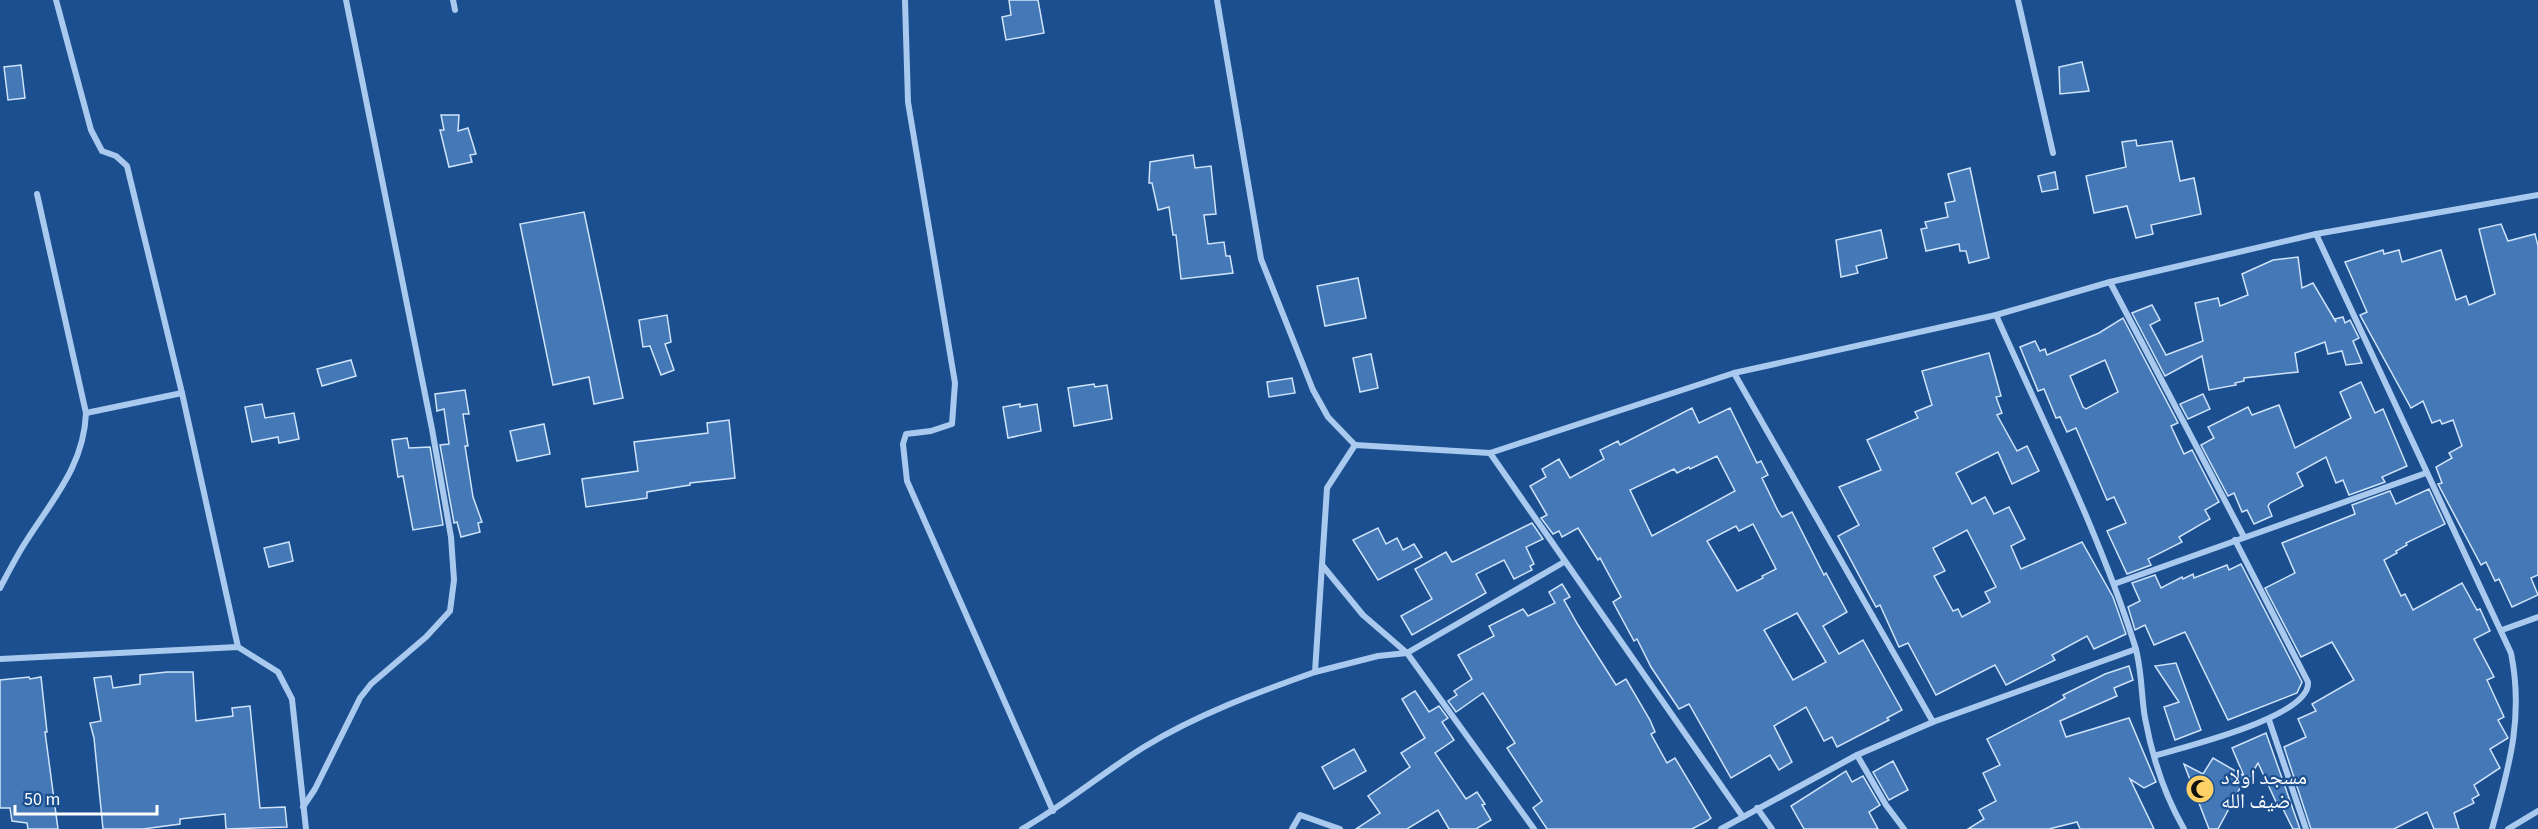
<svg xmlns="http://www.w3.org/2000/svg" width="2538" height="829" viewBox="0 0 2538 829" font-family="'Source Sans 3','Noto Naskh Arabic',sans-serif">
<rect width="100%" height="100%" fill="#1b4f8f"/>
<g fill="#4478b7" stroke="#cfe3fa" stroke-width="1.5" fill-rule="evenodd">
<polygon points="1009,0 1038,0 1044,33 1006,40 1002,17 1011,15"/>
<polygon points="2082,62 2089,91 2060,94 2059,67"/>
<polygon points="21,65 25,98 8,100 4,67"/>
<polygon points="441,115 459,115 458,131 468,128 476,154 470,155 472,162 449,167 440,130 444,130"/>
<polygon points="2136,140 2137,146 2172,141 2180,181 2194,178 2201,214 2151,225 2153,234 2136,238 2127,206 2094,213 2086,176 2126,167 2122,142"/>
<polygon points="1193,155 1195,168 1211,166 1216,214 1204,215 1208,244 1224,242 1226,256 1230,256 1233,273 1181,279 1176,235 1173,235 1169,207 1158,210 1152,183 1149,183 1150,162"/>
<polygon points="1970,168 1989,258 1969,263 1966,251 1960,251 1959,244 1926,251 1921,229 1927,228 1925,222 1948,217 1945,203 1955,201 1948,174"/>
<polygon points="2055,172 2058,189 2042,192 2038,176"/>
<polygon points="584,212 623,398 594,404 589,377 553,385 520,224"/>
<polygon points="2501,224 2508,241 2535,234 2538,246 2538,575 2531,578 2538,595 2512,607 2499,579 2495,581 2486,562 2481,565 2438,484 2442,483 2436,467 2452,458 2449,453 2462,446 2453,420 2442,424 2440,420 2432,423 2423,401 2411,408 2360,315 2367,312 2345,262 2383,250 2384,254 2399,250 2402,262 2441,250 2456,300 2466,296 2469,305 2495,294 2479,229"/>
<polygon points="1881,230 1887,258 1856,266 1858,273 1841,277 1836,240"/>
<polygon points="2298,257 2302,288 2313,283 2336,322 2335,319 2343,317 2345,323 2350,320 2359,338 2353,341 2362,363 2346,365 2342,351 2328,354 2325,342 2295,353 2298,372 2244,378 2244,381 2235,383 2236,385 2209,390 2202,356 2165,376 2132,313 2152,305 2160,320 2150,325 2166,355 2203,341 2195,303 2218,298 2220,306 2248,295 2242,274 2273,260"/>
<polygon points="1358,278 1366,318 1325,326 1317,286"/>
<polygon points="667,315 671,342 665,344 674,370 661,375 650,346 643,347 639,320"/>
<path d="M2123 318 2178 423 2171 426 2184 454 2192 450 2219 502 2205 510 2210 519 2179 537 2182 542 2148 559 2151 565 2127 574 2107 531 2126 523 2114 497 2107 500 2076 428 2067 432 2060 417 2056 418 2044 389 2038 391 2020 347 2035 341 2040 351 2045 349 2047 355 2099 333ZM2105 360 2118 392 2086 409 2083 407 2070 376Z"/>
<path d="M1989 353 2001 396 1996 397 2002 413 1997 415 2017 451 2027 446 2039 471 2012 484 1998 452 1956 473 1972 504 1985 497 1994 514 2009 507 2025 539 2011 546 2021 569 2082 542 2113 597 2126 634 2094 649 2087 636 2052 655 2055 660 2006 685 1995 665 1936 695 1908 643 1899 647 1880 605 1876 607 1838 536 1859 525 1839 487 1881 470 1867 440 1918 418 1915 412 1932 405 1922 371ZM1967 530 1996 587 1985 592 1990 602 1962 617 1958 609 1953 611 1934 576 1945 571 1933 548Z"/>
<polygon points="1371,354 1378,388 1360,392 1353,358"/>
<polygon points="351,360 356,376 322,386 317,369"/>
<polygon points="1292,378 1295,393 1269,397 1267,382"/>
<polygon points="2361,382 2375,413 2383,409 2407,466 2382,477 2385,482 2349,495 2343,480 2336,483 2326,457 2297,473 2303,486 2270,503 2268,506 2272,516 2254,524 2247,510 2242,512 2234,493 2228,496 2201,445 2214,438 2208,427 2248,407 2252,415 2279,405 2295,448 2351,418 2340,392"/>
<polygon points="1094,384 1095,387 1107,385 1112,419 1074,426 1068,388"/>
<polygon points="465,390 469,414 463,414 468,446 465,446 473,497 482,522 478,523 480,532 461,537 457,522 454,523 440,445 449,444 444,409 437,411 435,394"/>
<polygon points="2203,394 2210,409 2188,419 2180,404"/>
<polygon points="262,404 265,418 294,413 299,439 279,443 278,437 252,442 245,407"/>
<polygon points="1020,404 1020,407 1037,404 1041,431 1008,438 1003,407"/>
<path d="M1692 408 1699 423 1730 408 1757 463 1761 461 1768 475 1762 478 1778 511 1782 517 1792 512 1824 575 1826 573 1847 612 1823 626 1839 654 1863 640 1902 710 1887 718 1889 720 1837 747 1832 737 1824 741 1806 707 1774 726 1792 762 1779 770 1770 755 1731 778 1689 704 1679 709 1651 667 1637 639 1634 641 1613 602 1621 597 1600 558 1598 560 1578 528 1562 537 1559 531 1553 534 1541 518 1547 515 1530 486 1546 477 1542 469 1559 459 1570 478 1604 459 1600 450 1618 441 1620 445ZM1717 456 1735 491 1652 536 1630 490 1674 469 1677 473 1689 467 1690 469ZM1753 524 1776 569 1762 576 1763 578 1737 591 1707 541 1736 526 1739 531ZM1797 613 1826 662 1793 680 1764 630Z"/>
<polygon points="729,420 735,478 690,483 690,485 647,492 647,498 586,507 582,479 638,471 634,442 708,433 707,423"/>
<polygon points="544,424 550,454 517,461 510,431"/>
<polygon points="407,438 409,448 430,447 443,525 413,530 403,476 398,477 392,440"/>
<polygon points="2429,489 2445,524 2406,543 2407,545 2396,551 2397,553 2384,560 2401,596 2405,594 2413,610 2462,583 2477,610 2480,609 2490,631 2474,639 2494,677 2487,680 2504,717 2498,720 2508,738 2490,749 2500,768 2474,785 2479,795 2472,799 2474,803 2454,813 2459,829 2434,829 2427,812 2394,829 2311,829 2284,747 2306,737 2298,719 2316,711 2312,704 2354,680 2332,642 2301,657 2265,588 2295,573 2282,543 2355,514 2352,505 2390,491 2396,504"/>
<polygon points="1532,523 1543,539 1526,547 1534,564 1530,566 1532,570 1514,579 1504,560 1476,574 1486,593 1412,635 1401,616 1432,599 1415,569 1446,552 1452,562 1455,561"/>
<polygon points="1378,528 1386,544 1397,538 1403,550 1414,544 1422,557 1378,580 1353,540"/>
<polygon points="289,542 293,561 269,567 264,548"/>
<polygon points="2241,564 2302,682 2297,693 2228,720 2185,632 2154,645 2145,625 2135,630 2128,607 2140,601 2132,583 2155,575 2161,588 2182,577 2183,579 2193,574 2194,578 2227,565 2229,570"/>
<polygon points="1562,584 1570,597 1564,600 1578,625 1616,685 1626,679 1650,720 1655,732 1651,734 1667,763 1675,758 1711,818 1707,821 1692,829 1547,829 1533,808 1542,801 1507,748 1515,743 1483,693 1456,712 1448,701 1457,695 1454,691 1472,679 1458,655 1494,636 1489,626 1523,609 1528,616 1555,603 1549,592"/>
<polygon points="2176,663 2201,730 2175,740 2164,707 2179,702 2155,666"/>
<polygon points="2129,666 2133,680 2114,688 2117,696 2060,721 2066,737 2129,718 2156,782 2144,788 2130,779 2154,829 2080,829 2077,822 2049,829 1968,829 1984,819 1979,810 1996,801 1983,773 2000,765 1987,739 2049,707 2065,698 2063,695 2105,674"/>
<polygon points="167,672 193,672 196,721 233,716 232,708 250,706 260,808 285,807 287,827 226,829 225,814 180,819 180,824 143,829 103,829 94,738 90,723 101,721 94,678 111,676 113,688 140,684 140,675"/>
<polygon points="29,677 30,679 41,677 47,732 45,732 58,829 28,829 27,823 12,821 10,808 0,808 0,680"/>
<polygon points="1415,691 1429,712 1439,706 1448,718 1442,722 1454,740 1435,753 1466,799 1477,792 1485,804 1482,805 1491,820 1476,829 1449,829 1438,810 1407,829 1356,829 1380,813 1368,796 1410,767 1401,753 1425,738 1402,699"/>
<polygon points="2266,733 2300,829 2293,829 2280,803 2277,804 2258,763 2247,782 2245,779 2218,829 2209,829 2184,764 2203,774 2213,758 2244,776 2232,748"/>
<polygon points="1354,749 1366,771 1334,789 1322,767"/>
<polygon points="1893,761 1908,790 1889,800 1873,772"/>
<polygon points="1846,771 1852,782 1863,776 1880,805 1869,812 1878,829 1804,829 1791,806"/>
</g>
<g fill="none" stroke-linecap="round" stroke-linejoin="round">
<g stroke="#a9c9ee" stroke-width="6">
<polyline points="56,0 91,130 102,151 116,156 127,166 182,393 238,647"/>
<polyline points="453,0 455,10"/>
<polyline points="905,0 908,102 955,383 952,424 931,431 906,434 903,444 907,481 1053,811"/>
<polyline points="1217,0 1261,259 1313,390 1328,417 1355,445"/>
<polyline points="2018,0 2053,153"/>
<path d="M2316 234 2511 653C2524 717 2509 767 2492 829"/>
<polyline points="2110,282 2244,537"/>
<path d="M1996 315C2044 424 2099 532 2135 646 2142 669 2141 695 2145 718 2152 756 2165 796 2184 829"/>
<polyline points="1734,373 1933,722"/>
<polyline points="86,413 182,393"/>
<polyline points="1490,453 1743,817"/>
<polyline points="1322,565 1363,615 1407,653 1534,829"/>
<polyline points="2114,584 2426,473"/>
<path d="M0 588C8 573 16 557 25 543 52 500 84 466 86 413L37 194"/>
<polyline points="2502,630 2538,617"/>
<polyline points="0,659 238,647 278,672 292,699 306,829"/>
<polyline points="1315,672 1378,656 1407,653 1564,562"/>
<polyline points="2269,720 2306,829"/>
<polyline points="1857,755 1886,805 1904,829"/>
<path d="M2154 756C2183 747 2311 717 2308 682L2235 540"/>
<polyline points="303,807 315,789 360,698 371,684 426,637 450,611 454,580 451,537 432,429 346,0"/>
<polyline points="1757,808 1772,829"/>
<path d="M1022 829C1065 805 1102 773 1144 747 1198 714 1256 693 1315 672L1327 488 1355 445 1490 453 1734 373 1996 315 2110 282 2316 234 2538 195"/>
<polyline points="1292,829 1300,815 1340,829"/>
<polyline points="1721,829 1857,755 1933,722 2136,649"/>
<polyline points="2508,829 2538,811"/>
</g>
</g>
<defs>
<g id="mosque-disc" transform="scale(1.5)"><circle r="9.5" fill="#ffd166" stroke="#1b4f8f"/><path d="M3.5-4.9A6 6 0 1 0 3.5 4.9A5 5 0 1 1 3.5-4.9Z" fill="#111"/></g>
</defs>
<g fill-rule="evenodd">
<use href="#mosque-disc" x="2200" y="789"/>
</g>
<g text-anchor="middle" dominant-baseline="central" stroke-width="4.5" stroke-linejoin="round" paint-order="stroke">
<g font-size="21" fill="#fff" stroke="#1b4f8f" text-anchor="start">
<text x="2221" y="777">مسجد اولاد<tspan x="2221" dy="24">ضيف الله</tspan></text>
</g>
</g>
<path d="M15 805v9h142v-9" fill="none" stroke="#ffffff" stroke-width="3"/>
<text x="24" y="805" font-size="18" fill="#ffffff" stroke="#1b4f8f" stroke-width="4.5" paint-order="stroke">50 m</text>
</svg>
